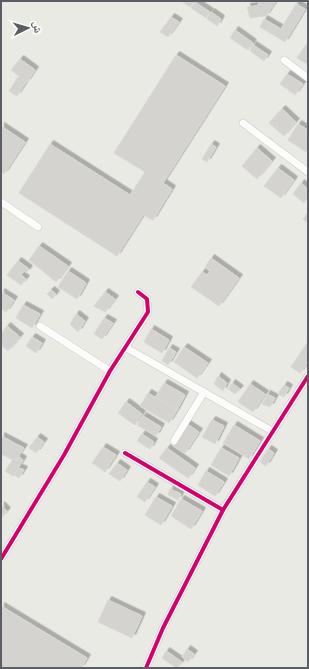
<svg xmlns="http://www.w3.org/2000/svg" width="309" height="669" viewBox="0 0 309 669" font-family="Mulish,'Noto Naskh Arabic',sans-serif">
<defs>
<filter id="shadow"><feDropShadow dx="3.5" dy="-3.5" stdDeviation="0" flood-color="#0004"/></filter>
</defs>
<rect width="100%" height="100%" fill="#eaeae5"/>
<g fill="#d4d3d0" stroke="#dad8d4" filter="url(#shadow)">
<polygon points="181,1 194,1 190,7"/>
<polygon points="260,1 276,1 266,16 250,18 247,7 257,6"/>
<polygon points="195,2 210,12 206,18 191,8"/>
<polygon points="296,4 305,9 285,42 260,27 264,19 281,29"/>
<polygon points="211,12 221,19 217,26 207,19"/>
<polygon points="171,17 179,22 168,37 160,32"/>
<polygon points="235,30 253,43 248,50 230,38"/>
<polygon points="308,42 308,65 297,58"/>
<polygon points="253,45 268,55 264,61 250,51"/>
<polygon points="176,55 225,86 163,183 172,189 153,220 143,215 117,256 19,193 50,144 130,195 145,172 114,153"/>
<polygon points="20,59 35,70 27,82 11,70"/>
<polygon points="287,74 303,84 295,95 280,84"/>
<polygon points="18,77 26,82 17,96 9,91"/>
<polygon points="282,109 296,122 284,136 269,123"/>
<polygon points="298,124 308,130 308,149 306,152 288,140"/>
<polygon points="1,126 25,142 4,174 1,172"/>
<polygon points="211,144 216,147 207,162 202,159"/>
<polygon points="257,148 272,161 257,179 242,166"/>
<polygon points="278,168 294,180 281,198 264,186"/>
<polygon points="301,183 308,189 308,197 304,203 293,194"/>
<polygon points="308,213 308,223 303,219"/>
<polygon points="39,246 68,266 56,282 29,260"/>
<polygon points="211,258 239,278 219,306 191,287 202,272 207,275 210,271 205,267"/>
<polygon points="18,261 29,269 26,273 24,271 21,275 26,279 21,285 7,275"/>
<polygon points="68,271 86,283 77,299 58,287"/>
<polygon points="51,290 56,294 52,299 47,294"/>
<polygon points="1,292 14,300 6,312 1,308"/>
<polygon points="105,292 115,299 105,312 94,306"/>
<polygon points="23,305 40,314 32,328 16,318"/>
<polygon points="76,314 85,321 78,332 70,324"/>
<polygon points="104,318 113,323 102,339 94,334"/>
<polygon points="7,326 20,337 8,351 1,345 1,334"/>
<polygon points="151,329 169,340 162,353 144,342"/>
<polygon points="32,337 42,343 36,353 26,346"/>
<polygon points="307,343 308,344 308,362 300,373 291,367"/>
<polygon points="184,347 208,363 197,378 174,362"/>
<polygon points="169,348 176,352 168,365 162,361"/>
<polygon points="218,376 227,383 223,391 214,384"/>
<polygon points="164,383 185,395 177,410 155,398"/>
<polygon points="232,383 240,389 235,394 228,389"/>
<polygon points="250,384 265,394 253,412 238,402"/>
<polygon points="284,385 289,388 284,397 278,394"/>
<polygon points="148,393 177,410 169,423 140,406"/>
<polygon points="267,394 275,398 270,407 262,404"/>
<polygon points="126,402 142,414 135,425 118,413"/>
<polygon points="143,416 161,427 156,436 137,425"/>
<polygon points="212,420 224,426 215,444 202,437"/>
<polygon points="187,424 199,432 185,453 173,446"/>
<polygon points="234,425 260,441 249,459 223,443"/>
<polygon points="142,434 154,442 150,449 137,441"/>
<polygon points="1,436 24,448 15,461 1,454"/>
<polygon points="37,437 44,442 36,453 29,448"/>
<polygon points="103,447 116,455 105,472 92,463"/>
<polygon points="167,448 195,468 188,478 159,458"/>
<polygon points="221,448 239,458 229,476 211,465"/>
<polygon points="268,449 274,453 266,466 260,462"/>
<polygon points="19,457 23,460 13,476 5,471 11,462 15,463"/>
<polygon points="117,463 127,470 120,481 109,474"/>
<polygon points="19,468 24,470 19,478 14,475"/>
<polygon points="206,471 224,482 215,496 198,485"/>
<polygon points="147,482 155,487 145,502 137,497"/>
<polygon points="170,489 181,494 178,500 168,495"/>
<polygon points="156,497 172,506 161,525 145,515"/>
<polygon points="181,499 202,511 191,529 171,516"/>
<polygon points="1,505 7,511 2,517 1,516"/>
<polygon points="108,600 142,616 132,638 98,622"/>
<polygon points="1,606 87,658 81,668 1,668"/>
<polygon points="187,649 194,654 188,662 182,657"/>
<polygon points="166,651 182,662 177,668 162,658"/>
</g>
<g fill="none" stroke-linecap="round" stroke-linejoin="round">
<g stroke="#c7c7c7" stroke-width="8">
<g id="minor">
<polyline points="284,60 308,78"/>
<polyline points="243,123 308,172"/>
<polyline points="1,202 38,227"/>
<polyline points="40,326 110,371"/>
<polyline points="125,347 272,431"/>
<polyline points="174,441 204,392"/>
<polyline points="125,453 223,510"/>
<polyline points="1,559 64,455 110,371 148,312 147,299 138,292"/>
<polyline points="146,668 163,628 223,510 308,376"/>
</g>
</g>
<use href="#minor" stroke="#fcfcfb" stroke-width="7"/>
<g stroke="#fff" stroke-width="6">
<g id="cycleway">
<polyline points="125,453 223,510"/>
<polyline points="1,559 64,455 110,371 148,312 147,299 138,292"/>
<polyline points="146,668 163,628 223,510 308,376"/>
</g>
</g>
<use href="#cycleway" stroke="#d6006c" stroke-width="4"/>
</g>
<rect width="309" height="669" fill="none" stroke="#5b5e62" stroke-width="4"/>
<g transform="translate(28 28) rotate(85)" stroke="#ffffff" stroke-width="3" paint-order="stroke">
<path d="M0-3L7 15L0 10L-7 15Z" fill="#5b5e62"/>
<text y="-6" font-size="11" font-weight="bold" text-anchor="middle" fill="#5b5e62">ش</text>
</g>
</svg>
